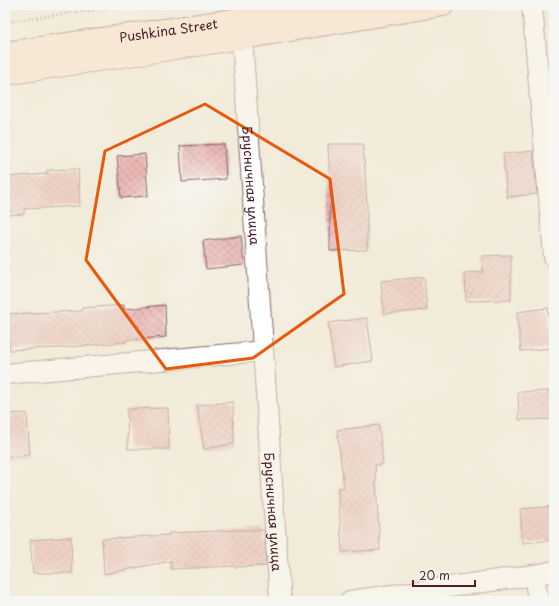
<svg xmlns="http://www.w3.org/2000/svg" width="559" height="606" viewBox="0 0 559 606" font-family="'Playpen Sans',sans-serif">
<defs>
<pattern id="building-cross-hatch" width="8" height="8" patternUnits="userSpaceOnUse"><rect width="8" height="8" fill="#ebb3b0"/><path d="M0 0l8 8M0 8l8-8" fill="none" stroke="#c0918f"/></pattern>
</defs>
<rect width="100%" height="100%" fill="#f6f6f2"/>
<filter id="ink" filterUnits="userSpaceOnUse"><feTurbulence type="fractalNoise" baseFrequency=".025" numOctaves="2"/><feDisplacementMap in="SourceGraphic" scale="8" xChannelSelector="R" yChannelSelector="G"/><feConvolveMatrix kernelMatrix="1 2 1 2 8 2 1 2 1" color-interpolation-filters="sRGB"/></filter>
<filter id="wash" filterUnits="userSpaceOnUse"><feTurbulence type="fractalNoise" baseFrequency=".012" numOctaves="4" result="noise"/><feDisplacementMap in="SourceGraphic" scale="16" xChannelSelector="R" yChannelSelector="G"/><feGaussianBlur stdDeviation="0.9" result="paint"/><feColorMatrix in="noise" values="0 0 0 0 0 0 0 0 0 0 0 0 0 0 0 0 0 1.4 0 .05"/><feComposite in="paint" operator="in"/></filter>
<g filter="url(#wash)">
<rect width="100%" height="100%" fill="#f2ebd9"/>
<g id="blocks">
<g fill="url(#building-cross-hatch)">
<polygon points="224,144 226,179 182,182 180,146"/>
<polygon points="328,144 363,144 367,205 367,250 330,251 330,205 331,205"/>
<polygon points="533,151 537,194 507,197 503,154"/>
<polygon points="145,154 148,196 121,198 117,156"/>
<polygon points="78,169 80,206 24,209 24,214 5,215 5,177 47,174 47,170"/>
<polygon points="241,236 244,265 206,269 203,241"/>
<polygon points="511,255 511,300 466,301 465,273 483,272 482,256"/>
<polygon points="424,277 427,310 384,314 381,281"/>
<polygon points="124,305 124,309 165,305 166,337 126,340 126,342 58,348 9,350 7,314 82,311 82,308"/>
<polygon points="548,308 552,348 521,351 517,312"/>
<polygon points="367,318 373,361 334,367 328,323"/>
<polygon points="553,391 554,419 519,420 518,392"/>
<polygon points="233,402 234,444 204,449 197,405"/>
<polygon points="168,408 169,449 128,449 127,409"/>
<polygon points="27,413 30,455 5,457 5,414"/>
<polygon points="379,425 383,464 375,465 380,550 342,552 338,488 344,488 337,430"/>
<polygon points="554,506 554,540 523,543 520,509"/>
<polygon points="241,530 264,530 266,566 234,567 234,566 171,569 171,561 104,574 102,539 169,535 169,533"/>
<polygon points="71,537 72,573 33,573 30,540"/>
</g>
</g>
</g>
<g filter="url(#ink)">
<use href="#blocks" fill-opacity="0" stroke="#856668" stroke-width="1"/>
<g fill="none" stroke-linecap="round" stroke-linejoin="round">
<g stroke="#856668" stroke-width="22">
<g id="street">
<polyline points="532,5 554,257"/>
<path id="s1" d="M241 22 280 601"/>
<polyline points="5,374 263,351"/>
<polyline points="534,575 538,601"/>
<polyline points="350,601 534,575 554,571"/>
</g>
</g>
<g stroke="#856668" stroke-width="24">
<g id="secondary">
<path id="s2" d="M5 53 241 19 332 5"/>
<polyline points="5,74 242,38 443,5"/>
</g>
</g>
<polyline stroke="#856668" stroke-width="2.5" stroke-dasharray="1 3" stroke-linecap="butt" points="5,22 129,5"/>
<use href="#street" stroke="#fff" stroke-width="20"/>
<use href="#secondary" stroke="#fde4d1" stroke-width="22"/>
</g>
</g>
<path d="M0 0H559V606H0ZM205 104 330 179 344 294 253 358 166 369 86 260 105 151Z" fill="#f2ebd9" fill-opacity=".55" fill-rule="evenodd"/>
<path fill="none" stroke="#e8590c" stroke-width="3" stroke-linejoin="round" d="M205 104 330 179 344 294 253 358 166 369 86 260 105 151Z"/>
<g text-anchor="middle" dominant-baseline="central" stroke-width="3" stroke-linejoin="round" paint-order="stroke">
<g font-size="13" fill="#4a1f2b" stroke="#f6f6f2">
<text stroke="none"><textPath href="#s2" startOffset="165">Pushkina Street</textPath></text>
<text stroke="none"><textPath href="#s1" startOffset="164">Брусничная улица</textPath></text>
<text stroke="none"><textPath href="#s1" startOffset="491">Брусничная улица</textPath></text>
</g>
</g>
<rect width="559" height="606" fill="none" stroke="#f6f6f2" stroke-width="20"/>
<path d="M413 580v6h62v-6" fill="none" stroke="#4a1f2b" stroke-width="2"/>
<text x="419" y="580" font-size="12" fill="#4a1f2b" stroke="#f6f6f2" stroke-width="3" paint-order="stroke">20 m</text>
</svg>
